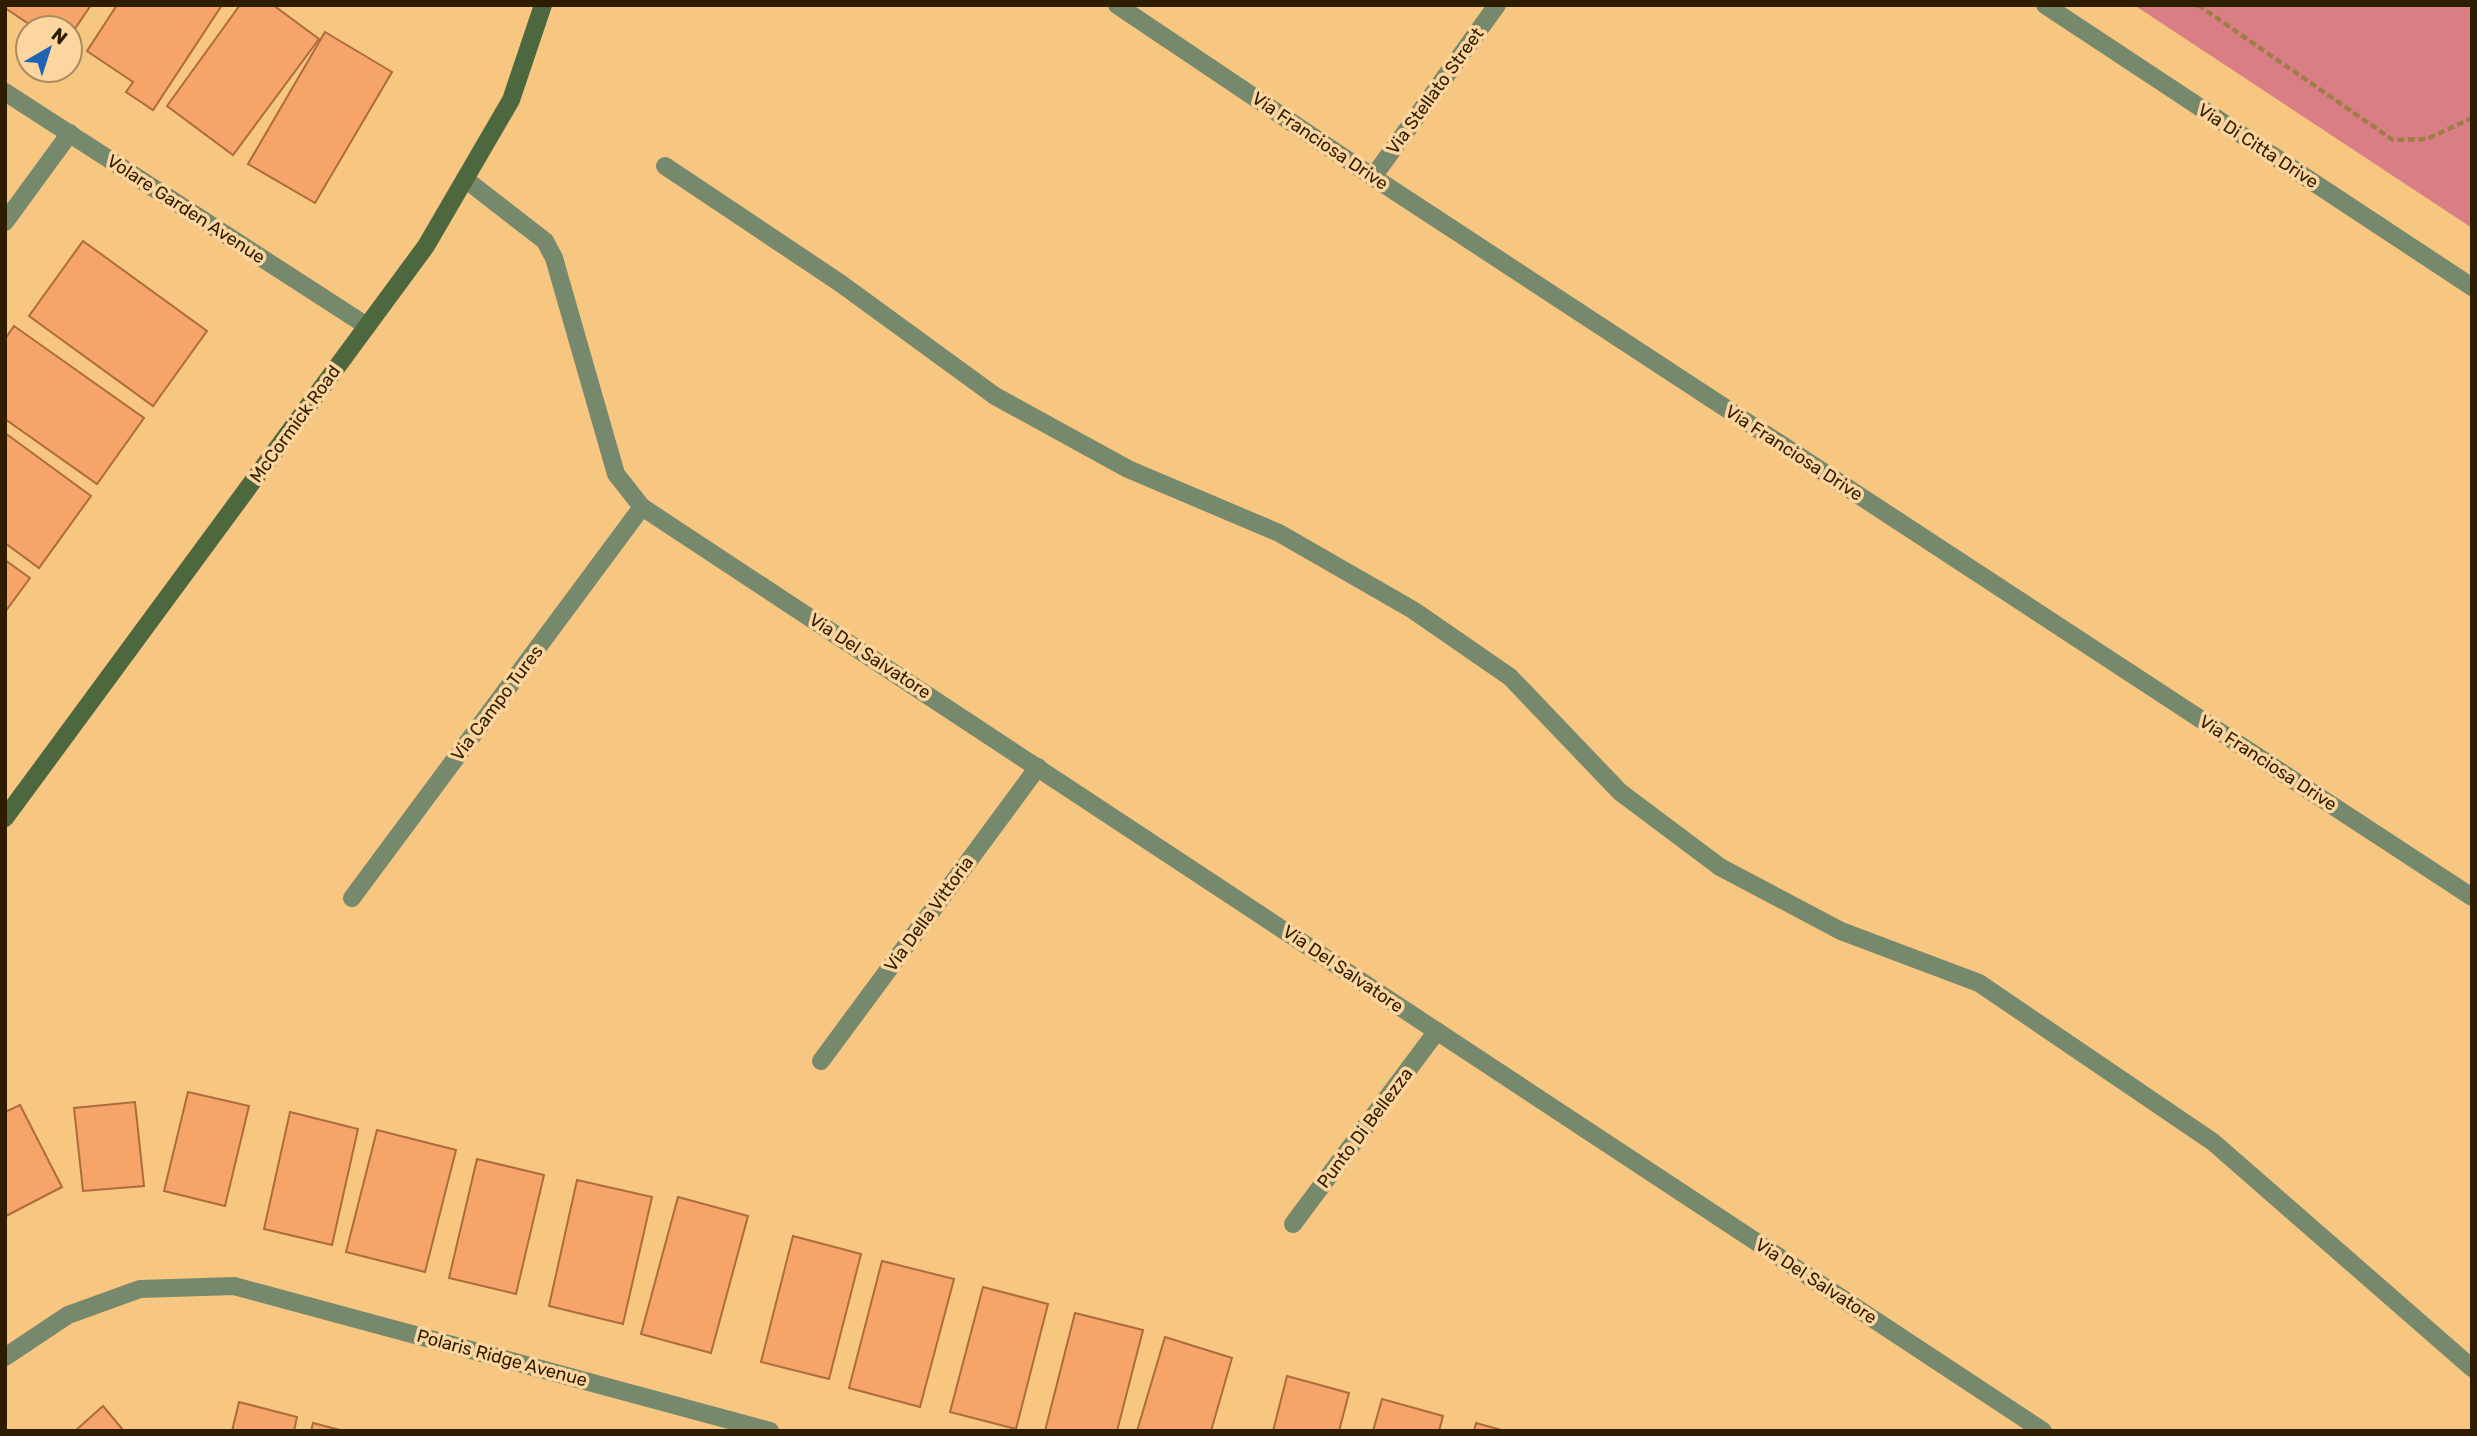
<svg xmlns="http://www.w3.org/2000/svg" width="2477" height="1436" viewBox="0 0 2477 1436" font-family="Rubik,sans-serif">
<rect width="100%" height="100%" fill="#f7c680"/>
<polygon fill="#da7e86" points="2134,5 2472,5 2472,228"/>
<g fill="#f6a469" stroke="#ac6c3d" stroke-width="2">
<polygon points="5,5 91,5 70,36 70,28 35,28 5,8"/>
<polygon points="117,5 222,5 153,110 126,92 133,82 87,51"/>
<polygon points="240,5 273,5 319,39 233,155 167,106"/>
<polygon points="325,32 392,72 315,203 248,164"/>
<polygon points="83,241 207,331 153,406 29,316"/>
<polygon points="14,326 144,418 97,484 5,419 5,339"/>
<polygon points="5,433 91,496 39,568 5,543"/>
<polygon points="5,560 30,578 5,612"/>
<polygon points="188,1092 249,1106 225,1206 164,1191"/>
<polygon points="135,1102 144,1186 83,1191 74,1108"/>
<polygon points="20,1105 62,1187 6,1216 5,1112"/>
<polygon points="290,1112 358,1129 332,1245 264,1229"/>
<polygon points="377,1130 456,1150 425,1272 346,1252"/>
<polygon points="477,1159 544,1175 516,1294 449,1278"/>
<polygon points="577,1180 652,1197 623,1324 549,1306"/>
<polygon points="678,1197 748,1216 711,1353 641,1334"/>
<polygon points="793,1236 861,1254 829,1379 761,1362"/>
<polygon points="882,1261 954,1279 920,1407 849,1388"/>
<polygon points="983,1287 1048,1304 1016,1429 950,1412"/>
<polygon points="1075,1313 1143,1330 1117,1431 1045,1431"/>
<polygon points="1165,1337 1232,1358 1211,1431 1137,1431"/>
<polygon points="1287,1376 1349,1393 1339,1431 1273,1431"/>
<polygon points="1382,1399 1443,1416 1439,1431 1373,1431"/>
<polygon points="239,1402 297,1417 294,1431 232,1431"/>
<polygon points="103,1406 124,1431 75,1431"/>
<polygon points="313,1423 344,1431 311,1431"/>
<polygon points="1476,1423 1505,1431 1474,1431"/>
</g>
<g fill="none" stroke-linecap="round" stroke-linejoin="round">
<polyline stroke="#a07c48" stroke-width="4.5" stroke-dasharray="7 3.5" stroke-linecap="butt" points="2198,5 2393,140 2427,139 2472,118"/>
<g stroke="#77896d" stroke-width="18">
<polyline points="665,166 840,283 995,396 1128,469 1279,533 1413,610 1510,677 1620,792 1720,867 1841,931 1979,983 2213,1142 2472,1368"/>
<polyline points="465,179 545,241 554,258 616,474 642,507"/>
</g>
<g stroke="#77896d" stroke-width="18">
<polyline points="1117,5 1373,177 2472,897"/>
<polyline points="2045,5 2472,287"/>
<polyline points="5,92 367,326"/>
<polyline points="1373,177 1497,5"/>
<polyline points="5,222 70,133"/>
<polyline points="352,898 642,507 2043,1431"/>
<polyline points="821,1061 1038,767"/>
<polyline points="1293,1224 1437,1031"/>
<polyline points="5,1357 68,1315 140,1289 234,1286 770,1431"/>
</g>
<polyline stroke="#4d673e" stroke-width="18" points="5,818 426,246 511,100 543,5"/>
</g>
<g text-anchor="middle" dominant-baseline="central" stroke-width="7" stroke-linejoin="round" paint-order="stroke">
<g font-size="18" fill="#2f1d00" stroke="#fcd59f">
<text transform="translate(1435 91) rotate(-54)">Via Stellato Street</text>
<text transform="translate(1320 141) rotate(34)">Via Franciosa Drive</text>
<text transform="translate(2258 146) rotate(33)">Via Di Citta Drive</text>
<text transform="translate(186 209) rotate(33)">Volare Garden Avenue</text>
<text transform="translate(295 424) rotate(-54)">McCormick Road</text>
<text transform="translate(1794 453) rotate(33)">Via Franciosa Drive</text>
<text transform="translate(870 656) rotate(33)">Via Del Salvatore</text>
<text transform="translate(497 703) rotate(-53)">Via Campo Tures</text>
<text transform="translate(2268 763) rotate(33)">Via Franciosa Drive</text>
<text transform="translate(929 914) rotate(-54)">Via Della Vittoria</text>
<text transform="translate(1343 969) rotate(34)">Via Del Salvatore</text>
<text transform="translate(1365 1128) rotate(-53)">Punto Di Bellezza</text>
<text transform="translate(1816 1281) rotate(33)">Via Del Salvatore</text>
<text transform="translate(502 1358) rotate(15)">Polaris Ridge Avenue</text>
</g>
</g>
<rect width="2477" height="1436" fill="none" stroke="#2f1d00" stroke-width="14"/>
<g transform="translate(49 49) rotate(39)"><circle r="33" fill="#fcd59f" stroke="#aa8b5f" stroke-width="2"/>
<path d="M0-5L12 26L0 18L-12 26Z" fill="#1f64b4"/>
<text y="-10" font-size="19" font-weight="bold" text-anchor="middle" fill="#2f1d00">N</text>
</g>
</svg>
